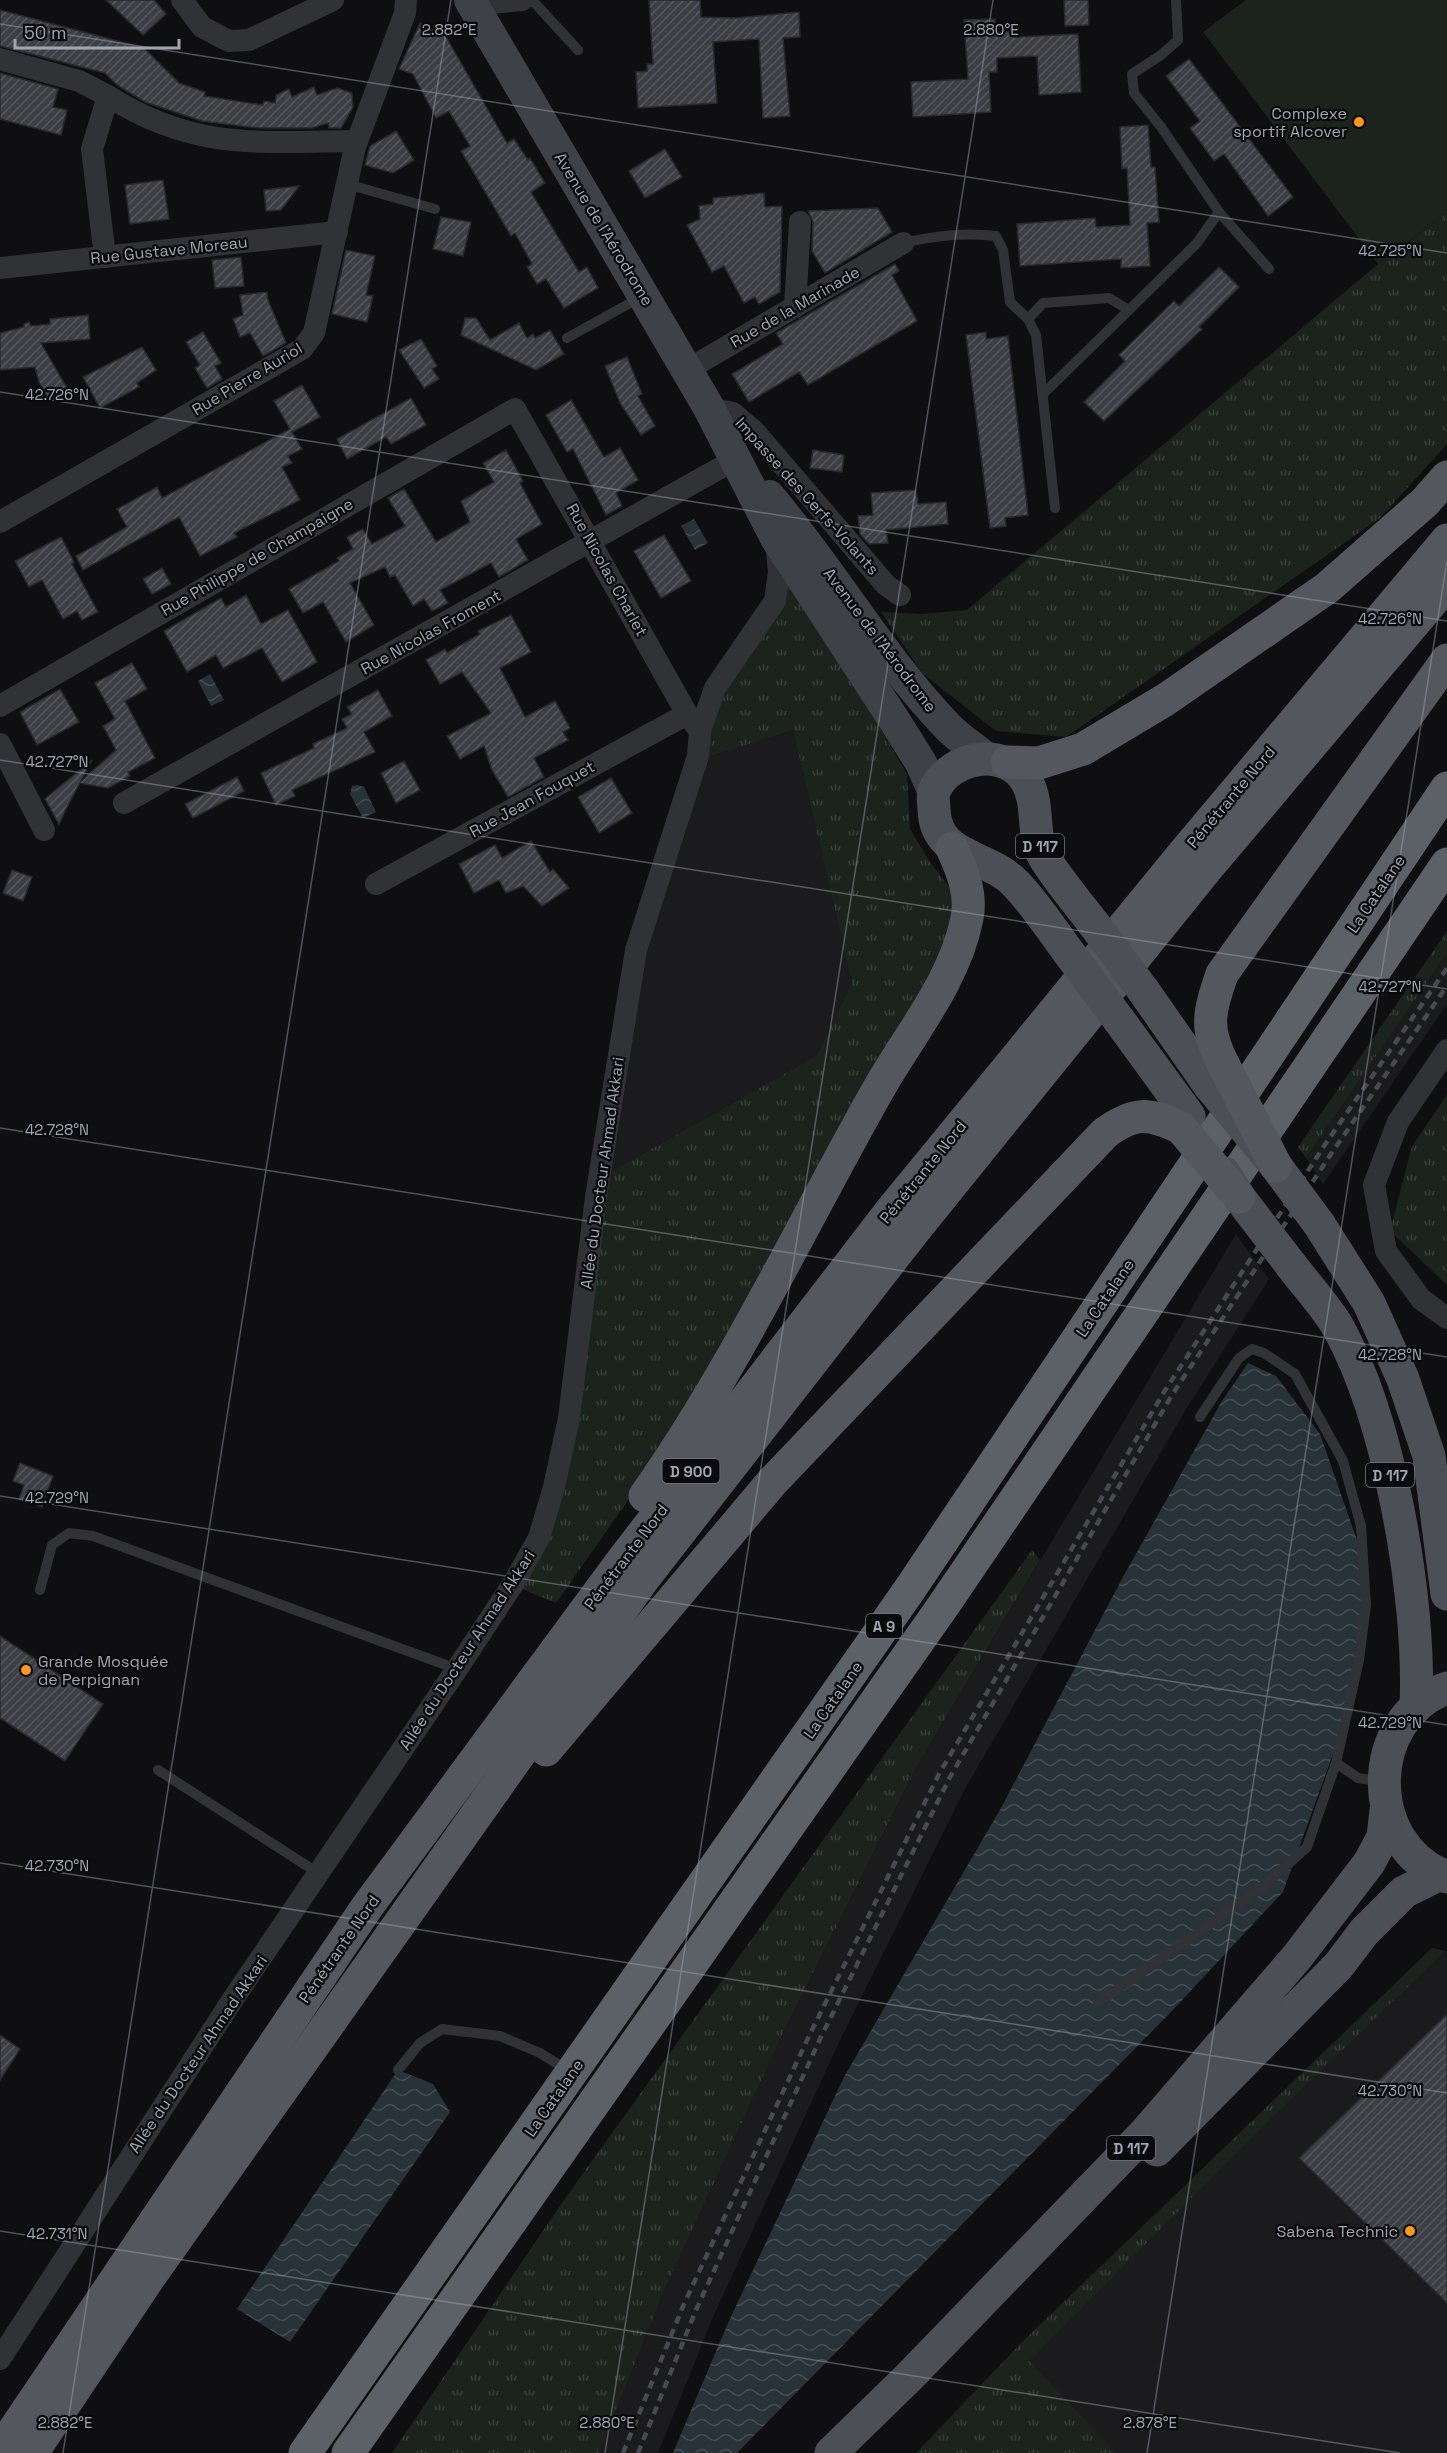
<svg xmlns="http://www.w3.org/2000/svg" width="1447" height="2453" viewBox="0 0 1447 2453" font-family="'Space Grotesk',sans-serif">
<defs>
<pattern id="grass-tufts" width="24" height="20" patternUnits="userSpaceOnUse" patternTransform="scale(1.5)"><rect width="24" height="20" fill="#1b231c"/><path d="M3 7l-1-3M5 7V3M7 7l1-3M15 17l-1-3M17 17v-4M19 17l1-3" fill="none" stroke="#39403b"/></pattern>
<pattern id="water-waves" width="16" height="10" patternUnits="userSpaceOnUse" patternTransform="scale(1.5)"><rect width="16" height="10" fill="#283339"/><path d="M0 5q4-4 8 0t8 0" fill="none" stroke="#444e53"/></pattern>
<pattern id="building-hatch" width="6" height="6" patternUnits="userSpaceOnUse" patternTransform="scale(1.5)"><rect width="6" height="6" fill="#3e3f44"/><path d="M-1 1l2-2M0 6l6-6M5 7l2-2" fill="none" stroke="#57585d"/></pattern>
</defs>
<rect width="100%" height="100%" fill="#0f0f11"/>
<g fill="#1b1b1e">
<polygon points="793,730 852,983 816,1056 607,1174 644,952 706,758"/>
<polygon points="1447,953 1447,1004 1323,1184 1306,1158"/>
<polygon points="1236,1234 1269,1279 1188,1406 966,1787 839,2042 713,2317 658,2453 599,2453 663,2293 785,2029 917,1766"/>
<polygon points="1432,1948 1447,1951 1447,2453 920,2453"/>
</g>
<g fill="url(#grass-tufts)">
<polygon points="1447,213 1447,444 1380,518 1066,737 996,731 923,674 881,612 922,614 967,610 1378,264"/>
<path d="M788 572 907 774 910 829 930 862 952 891 953 920 944 958 672 1438 556 1603 520 1588 547 1541 607 1174 816 1056 852 983 793 730 706 758C712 691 756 631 788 572Z"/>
<polygon points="1447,931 1447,953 1306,1158 1298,1147"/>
<polygon points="1447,1095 1447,1285 1390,1231 1412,1146"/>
<polygon points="1032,1550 1040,1560 917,1766 785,2029 663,2293 599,2453 392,2453 566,2197"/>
<polygon points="1432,1948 1445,1951 1253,2136 1029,2361 1116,2453 916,2453 1022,2342"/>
</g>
<polygon fill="#1b231c" points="1246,0 1447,0 1447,213 1378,264 1203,32"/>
<g fill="url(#water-waves)">
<polygon points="694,519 708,543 695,550 681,526"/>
<polygon points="210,674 224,700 211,706 198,681"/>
<polygon points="357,785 364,787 376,812 363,818 350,794 352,786"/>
<polygon points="1248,1363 1276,1376 1320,1434 1368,1572 1346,1718 1283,1892 1169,2014 737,2453 673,2453 728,2323 844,2077 1001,1808 1123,1577 1222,1401"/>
<polygon points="398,2070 433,2084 450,2112 290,2342 237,2309"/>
</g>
<g fill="url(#building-hatch)" stroke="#29292d" stroke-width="1.5">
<polygon points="106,0 154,0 166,14 143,35"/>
<polygon points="649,0 700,0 701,17 736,18 799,12 800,37 783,38 790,116 763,118 759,39 713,42 717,103 638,108 636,72 647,71 647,64 653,64"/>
<polygon points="1064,0 1088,0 1089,25 1065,26"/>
<polygon points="0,10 144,48 179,83 205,92 204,96 263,105 264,101 275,103 276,95 289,89 292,97 314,87 317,95 337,88 352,93 353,107 341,128 329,128 328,123 312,128 259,128 202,121 145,102 117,85 105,73 0,46"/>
<polygon points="995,19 995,32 1015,31 1015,37 1078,34 1081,92 1039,95 1037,56 997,58 997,72 989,72 991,112 913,117 911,82 968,79 964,20"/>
<polygon points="420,23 445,35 507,143 514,139 528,160 530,158 545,183 531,192 579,272 587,267 598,288 564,308 546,279 537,284 527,267 532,264 515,233 511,236 461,151 470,146 449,111 436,118 413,74 399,69"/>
<polygon points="1189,59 1293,197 1268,216 1224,154 1214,161 1190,128 1200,121 1166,76"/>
<polygon points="0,73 58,89 53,107 67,110 61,135 0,119"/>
<polygon points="1148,125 1151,167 1155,167 1159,222 1147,223 1150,266 1121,268 1121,259 1020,266 1017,224 1095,218 1096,227 1130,225 1127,168 1122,169 1120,127"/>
<polygon points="396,131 414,160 393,173 365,165 370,146"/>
<polygon points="665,149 682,177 645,198 629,171"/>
<polygon points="163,180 169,219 130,224 125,185"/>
<polygon points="299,186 281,210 266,211 264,190"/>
<polygon points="764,193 765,207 782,206 780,292 759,304 755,297 744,303 724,266 712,272 687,225 700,219 699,206 713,204 713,198"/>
<polygon points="878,208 892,232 825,273 812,251 813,222 808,211"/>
<polygon points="441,217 471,222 463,256 433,249"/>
<polygon points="346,250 375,256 366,295 373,296 367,322 332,314"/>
<polygon points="241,257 244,286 215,288 212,260"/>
<polygon points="895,264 899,271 892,275 917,321 808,385 799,372 749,402 732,374 783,344 776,333"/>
<polygon points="1219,267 1239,287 1199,327 1202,329 1104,421 1084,402 1125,361 1119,355 1174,301 1179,306"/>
<polygon points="267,292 268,300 286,343 263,356 250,333 240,337 233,319 243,315 240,295"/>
<polygon points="88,315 90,339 41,343 68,390 49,400 39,382 35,367 0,370 0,333 24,327 24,324 29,322 31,326 50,324 50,319"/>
<polygon points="465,318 476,318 490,340 519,323 527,338 533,334 535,338 550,330 564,354 536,370 461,335"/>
<polygon points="203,332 221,363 215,366 222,379 207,388 195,368 200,365 186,342"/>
<polygon points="986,332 986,339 1008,336 1028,515 1005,518 1006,526 990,528 966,335"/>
<polygon points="421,339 437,366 432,369 439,379 424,388 399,350"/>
<polygon points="142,347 156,370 137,383 139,387 100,408 83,377"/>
<polygon points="627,357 642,394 638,396 655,426 641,435 620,403 605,366"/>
<polygon points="302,385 320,417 292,432 302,449 288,456 292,463 282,467 300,500 234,533 237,537 200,556 179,517 83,570 76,556 127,527 117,509 157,487 162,498 290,429 274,401"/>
<polygon points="411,398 426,425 391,444 386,437 347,459 337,439"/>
<polygon points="571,400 604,457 620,448 638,480 616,493 622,506 606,515 573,449 567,452 546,415"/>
<polygon points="506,450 523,481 520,483 542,524 516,539 528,560 499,577 491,563 440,590 448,603 432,611 424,599 413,606 395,575 390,577 385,567 350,583 374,625 346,642 323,602 303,613 289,589 339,561 337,558 353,549 347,537 363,529 372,544 405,526 388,498 404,489 436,542 470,522 461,501 494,482 483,463"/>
<polygon points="813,450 844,455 842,472 810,468"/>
<polygon points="916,490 918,504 946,502 948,524 886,530 888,543 869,544 860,534 858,516 873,515 871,493"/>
<polygon points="664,535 691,581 661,598 634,551"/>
<polygon points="61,537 74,562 72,564 98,612 82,620 77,611 63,619 42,580 29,587 15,561"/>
<polygon points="162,568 171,584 152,594 143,579"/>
<polygon points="246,595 261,624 288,610 317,662 282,682 262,648 223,668 216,655 187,672 164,631 221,598 226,607"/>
<polygon points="511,615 531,652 500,668 525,717 555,701 570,728 563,732 568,740 534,758 544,777 508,797 492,770 484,746 460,759 447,736 491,713 462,672 440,684 426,660 445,649 447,653 480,634 478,631"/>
<polygon points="132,663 147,689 125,701 155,758 128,772 130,776 108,788 79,783 116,750 103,726 115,719 95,683"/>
<polygon points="60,689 79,722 37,745 20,712"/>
<polygon points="378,690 392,716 364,732 375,752 292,790 295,796 276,805 261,773 314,748 313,744 347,728 342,719 352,714 347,707"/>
<polygon points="92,760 66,809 59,824 45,799"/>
<polygon points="404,761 420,790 396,803 381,773"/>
<polygon points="237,777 244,791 193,818 185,804"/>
<polygon points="611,778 632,813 599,833 578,797"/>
<polygon points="531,841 550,872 553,869 569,888 542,906 523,886 506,893 499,880 474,893 459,864 495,845 502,858"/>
<polygon points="12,870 32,877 23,901 3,893"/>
<polygon points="20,1463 53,1476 42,1507 19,1499 24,1485 13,1481"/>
<polygon points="0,1636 103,1704 65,1761 0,1718"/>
<polygon points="1447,2014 1447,2303 1299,2158"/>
<polygon points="0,2035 20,2049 0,2080"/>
</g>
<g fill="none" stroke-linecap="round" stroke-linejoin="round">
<g stroke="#303236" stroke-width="10">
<polyline points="532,0 578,50"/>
<polyline points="347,184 435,209"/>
<polyline points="1219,212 1269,269"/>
<path d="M903 243C935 236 964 232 996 236L1003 250 1010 302 1028 319 1036 335 1055 508"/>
<polyline points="1028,319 1043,303 1109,298 1129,310 1197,243 1219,212 1161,127 1134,93 1132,74 1161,55 1178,40 1176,0"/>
<polyline points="567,338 641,297"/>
<polyline points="1043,394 1129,310"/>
<polyline points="1200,1417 1239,1358 1252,1349 1264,1353 1295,1374 1343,1461 1361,1526 1366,1605 1359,1660 1336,1763"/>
<polyline points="40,1590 52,1545 69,1533 93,1536 457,1669"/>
<polyline points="158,1770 318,1873"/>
<polyline points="1098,2003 1265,1885 1307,1847 1336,1763 1358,1778 1382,1782"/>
<polyline points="398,2070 420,2043 442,2029 500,2036 540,2053 569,2071"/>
</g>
<g stroke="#303236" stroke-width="22">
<polyline points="182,0 202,27 229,41 249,40 333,0"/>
<polyline points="472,5 522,0"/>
<polyline points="0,59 79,81 108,96 92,149 105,257"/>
<path d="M108 96C194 151 261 142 357 141"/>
<polyline points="0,268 337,232"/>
<polyline points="795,307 800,222"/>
<polyline points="687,370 903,243"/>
<polyline points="709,408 733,413 754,431 886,585 900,595"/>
<polyline points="0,522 302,349 314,333 355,147 405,13 406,0"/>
<polyline points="0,706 515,409 687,714 700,731"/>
<polyline points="0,744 44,830"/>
<polyline points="124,803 736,459"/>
<polyline points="376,884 687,714"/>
<polyline points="1447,1050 1398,1122 1374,1185 1386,1251 1421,1299 1447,1318"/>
<polyline points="0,2359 235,1996 457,1669 513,1584 539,1538 554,1487 569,1418 596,1197 636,950 698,756 700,731 715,688 775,601 779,572 776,542"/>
</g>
<g stroke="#3e4146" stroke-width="32">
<polyline points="470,0 709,408 776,538 896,723 921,763 934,793"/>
<path d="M769 496C831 569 881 657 947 726 958 738 973 747 986 758"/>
</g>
<g stroke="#4c4f55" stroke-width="33">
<path d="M1069 953C1052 930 1036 905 1016 884 988 854 935 859 934 809 934 804 932 796 934 791 950 755 1007 746 1027 782 1040 805 1031 834 1044 857 1058 880 1077 902 1093 923"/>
<polyline points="1143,990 1210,1086"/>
<polyline points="1119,1020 1189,1116"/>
<polyline points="1319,1224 1369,1303 1403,1379 1429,1456 1447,1594"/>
<path d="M1291 1265C1306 1285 1325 1305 1338 1327 1390 1421 1421 1599 1416 1707"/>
<path d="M1447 1688C1363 1718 1364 1847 1447 1877"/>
<polyline points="1157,2150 1339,1965 1364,1932 1404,1892 1440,1874"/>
<polyline points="831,2453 910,2376 1144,2134 1297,1957 1369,1863 1383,1837 1386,1810"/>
</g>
<g stroke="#54585e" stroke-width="33">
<polyline points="1007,762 1039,763 1083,749 1165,700 1327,588 1425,502 1447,477"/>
<path d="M1224 1066C1204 1028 1209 1013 1222 974L1447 660"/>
<path d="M645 1496C735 1368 801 1226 878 1090 909 1035 955 981 967 918 972 894 962 870 952 848"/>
<path d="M546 1750 773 1481 1105 1133C1135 1111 1149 1113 1181 1128"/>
<polyline points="0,2451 367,1907 622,1561 890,1212 1184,853 1447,540"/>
<polyline points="32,2453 148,2279 644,1578 913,1232 1208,867 1447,584"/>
</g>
<g stroke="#5c6067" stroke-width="33">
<polyline points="305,2453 910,1589 1447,788"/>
<polyline points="348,2453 943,1606 1447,864"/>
</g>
<g stroke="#474a4f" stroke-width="4.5" stroke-dasharray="8 6" stroke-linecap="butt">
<polyline points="623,2453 684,2304 809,2036 939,1774 1164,1392 1324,1146 1447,968"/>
<polyline points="638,2453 696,2310 820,2039 950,1777 1172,1395 1333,1151 1447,986"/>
</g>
<g stroke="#4c4f55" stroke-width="33">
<polyline points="1093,923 1143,990"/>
<polyline points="1069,953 1119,1020"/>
<polyline points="1210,1086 1276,1166 1319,1224"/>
<polyline points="1224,1173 1239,1197 1291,1265"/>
</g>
<g stroke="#54585e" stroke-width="33">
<polyline points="1224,1066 1276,1166"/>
<polyline points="1181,1128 1239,1197"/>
</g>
</g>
<path fill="none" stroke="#9fa7b2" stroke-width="1.5" stroke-opacity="0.45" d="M0 24 1447 253M0 392 1447 621M0 760 1447 989M0 1128 1447 1357M0 1496 1447 1725M0 1863 1447 2093M0 2231 1400 2453M63 2453 451 0M605 2453 993 0M1147 2453 1447 561"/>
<g fill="#fb981d" stroke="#0a0a0c" stroke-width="2">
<circle cx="1359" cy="122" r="6"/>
<circle cx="26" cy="1670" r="6"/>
<circle cx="1410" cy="2231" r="6"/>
</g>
<g text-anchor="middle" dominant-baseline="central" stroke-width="4.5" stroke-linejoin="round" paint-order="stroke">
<g fill="#0a0a0c" stroke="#727880" stroke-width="1.5">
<rect x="1016" y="834" width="48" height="24" rx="4.5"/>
<rect x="662.5" y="1459" width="57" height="24" rx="4.5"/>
<rect x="1366" y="1463" width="48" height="24" rx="4.5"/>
<rect x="866" y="1614" width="36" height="24" rx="4.5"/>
<rect x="1107" y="2136" width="48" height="24" rx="4.5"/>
</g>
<g font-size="15" font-weight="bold" fill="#9fa7b2">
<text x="1040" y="846">D 117</text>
<text x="691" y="1471">D 900</text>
<text x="1390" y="1475">D 117</text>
<text x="884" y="1626">A 9</text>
<text x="1131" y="2148">D 117</text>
</g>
<g font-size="16" fill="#9fa7b2" stroke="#0a0a0c" text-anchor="end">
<text x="1347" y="113">Complexe<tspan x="1347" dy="18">sportif Alcover</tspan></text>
<text x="38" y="1661" text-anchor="start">Grande Mosquée<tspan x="38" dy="18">de Perpignan</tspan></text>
<text x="1398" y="2231">Sabena Technic</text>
</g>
<g font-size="16" fill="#9fa7b2" stroke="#0a0a0c">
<text transform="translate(604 229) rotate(59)">Avenue de l'Aérodrome</text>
<text transform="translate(169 250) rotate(-6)">Rue Gustave Moreau</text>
<text transform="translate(795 307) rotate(-30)">Rue de la Marinade</text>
<text transform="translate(247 379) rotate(-31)">Rue Pierre Auriol</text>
<text transform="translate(807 496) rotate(48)">Impasse des Cerfs-Volants</text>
<text transform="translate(257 557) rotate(-30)">Rue Philippe de Champaigne</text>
<text transform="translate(607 570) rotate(61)">Rue Nicolas Charlet</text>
<text transform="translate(431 632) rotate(-29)">Rue Nicolas Froment</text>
<text transform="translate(880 640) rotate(53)">Avenue de l'Aérodrome</text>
<text transform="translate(1231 797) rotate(-50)">Pénétrante Nord</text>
<text transform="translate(532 799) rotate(-29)">Rue Jean Fouquet</text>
<text transform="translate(1376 894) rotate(-56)">La Catalane</text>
<text transform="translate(923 1172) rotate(-51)">Pénétrante Nord</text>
<text transform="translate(602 1173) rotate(-82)">Allée du Docteur Ahmad Akkari</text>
<text transform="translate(1105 1298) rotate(-56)">La Catalane</text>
<text transform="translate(626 1557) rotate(-53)">Pénétrante Nord</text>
<text transform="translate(467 1650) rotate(-57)">Allée du Docteur Ahmad Akkari</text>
<text transform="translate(833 1700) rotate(-55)">La Catalane</text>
<text transform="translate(339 1949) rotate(-55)">Pénétrante Nord</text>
<text transform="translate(198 2054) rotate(-56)">Allée du Docteur Ahmad Akkari</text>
<text transform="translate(554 2098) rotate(-55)">La Catalane</text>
</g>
</g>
<g font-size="15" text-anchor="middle" fill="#9fa7b2" stroke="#0a0a0c" stroke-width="4.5" stroke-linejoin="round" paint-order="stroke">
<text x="449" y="35">2.882°E</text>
<text x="991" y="35">2.880°E</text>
<text x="1390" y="256">42.725°N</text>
<text x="57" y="400">42.726°N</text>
<text x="1390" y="624">42.726°N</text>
<text x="57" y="767">42.727°N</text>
<text x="1390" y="992">42.727°N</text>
<text x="57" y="1135">42.728°N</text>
<text x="1390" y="1360">42.728°N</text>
<text x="57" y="1503">42.729°N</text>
<text x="1390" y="1728">42.729°N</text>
<text x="57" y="1871">42.730°N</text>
<text x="1390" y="2096">42.730°N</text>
<text x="57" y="2239">42.731°N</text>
<text x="65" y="2428">2.882°E</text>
<text x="607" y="2428">2.880°E</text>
<text x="1150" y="2428">2.878°E</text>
</g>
<path d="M15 39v9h164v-9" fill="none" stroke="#9fa7b2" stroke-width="3"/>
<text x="24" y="39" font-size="18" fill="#9fa7b2" stroke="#0a0a0c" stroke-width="4.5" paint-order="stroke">50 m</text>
</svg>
